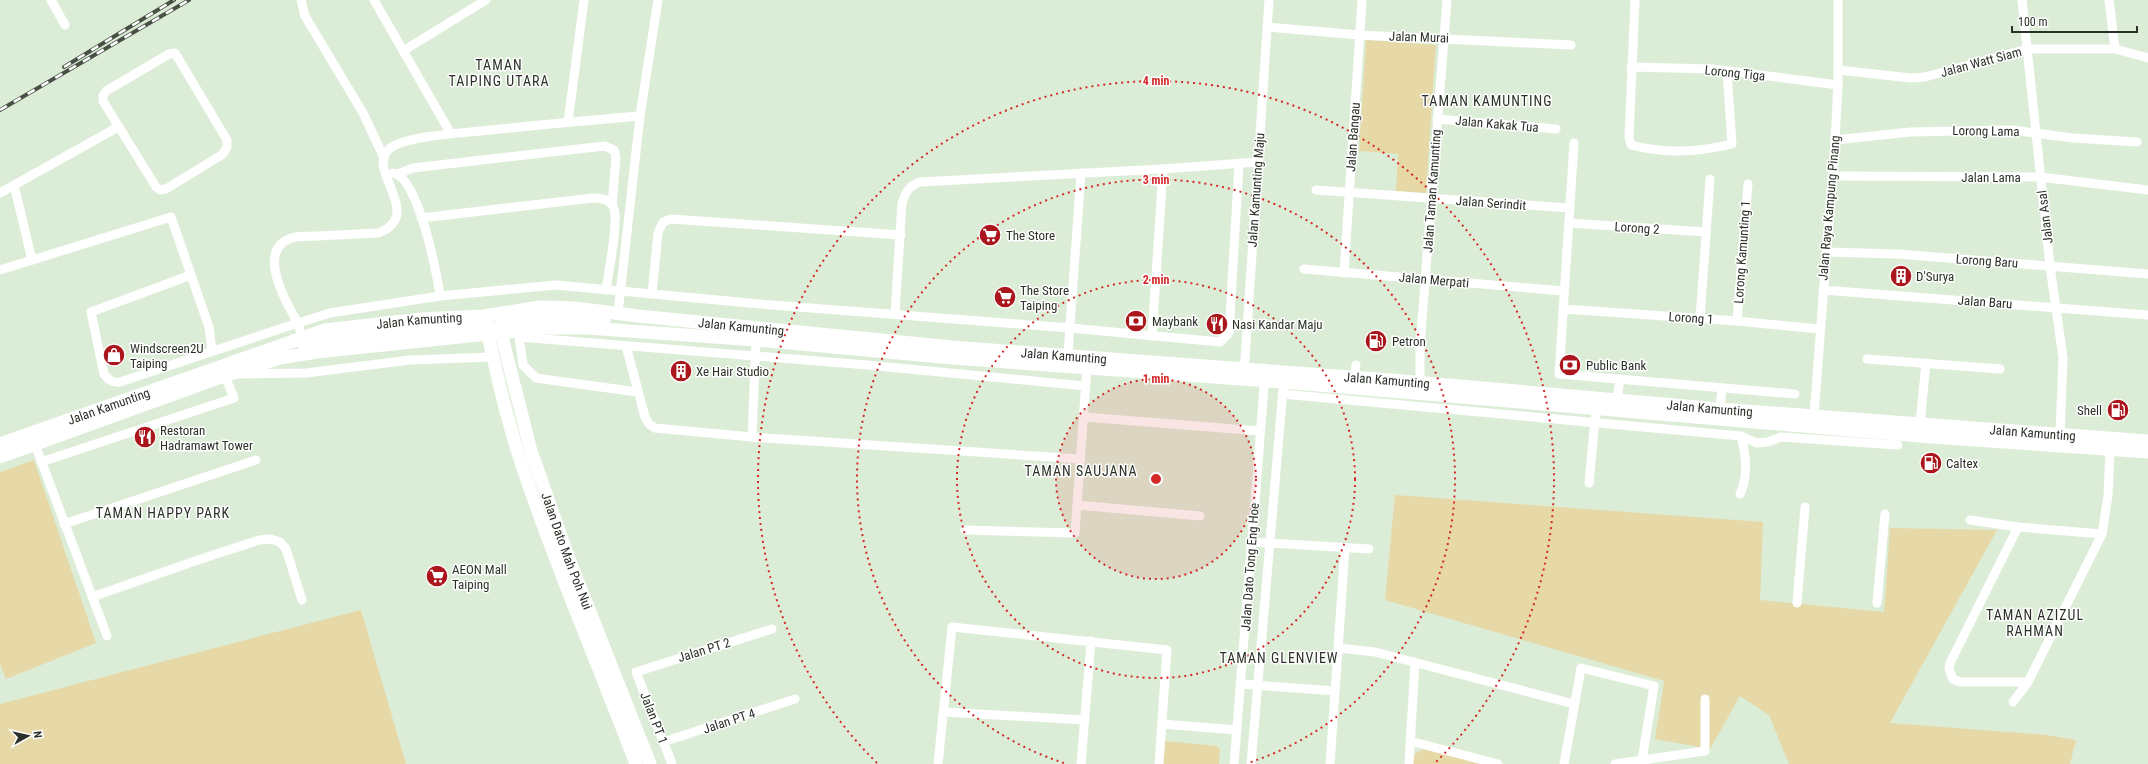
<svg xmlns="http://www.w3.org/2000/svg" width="2148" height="764" viewBox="0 0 2148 764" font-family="'Roboto Condensed',sans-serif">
<rect width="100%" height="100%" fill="#dcedd7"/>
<g fill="#e6d8a7">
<polygon points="1366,40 1436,45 1426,193 1396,191 1398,154 1359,151"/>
<polygon points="34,460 96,643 6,679 0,664 0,472"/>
<polygon points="1395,495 1763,522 1760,600 1884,612 1890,528 1997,530 1890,723 2047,735 2076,740 2070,764 1789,764 1769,715 1740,696 1710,749 1655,739 1664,681 1385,600"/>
<polygon points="361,610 406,764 0,764 0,704"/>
<polygon points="1164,741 1217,746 1220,749 1219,764 1163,764"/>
<polygon points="1425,748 1486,764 1412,764 1412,756"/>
</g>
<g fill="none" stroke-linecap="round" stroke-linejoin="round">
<g stroke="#fff" stroke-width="9">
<polyline points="51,0 65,25"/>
<polyline points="301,0 305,16 363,113 384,158"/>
<polyline points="374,0 451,134"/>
<path d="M1635 0 1629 137 1631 145C1664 154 1699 152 1732 144L1727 71"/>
<polyline points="2022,0 2050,266 2063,358 2060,434"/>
<polyline points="2109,0 2115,49"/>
<polyline points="1267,27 1359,35 1571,45"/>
<polyline points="403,51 486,0"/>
<polygon points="175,53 227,140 227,147 223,154 166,189 160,190 156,187 103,101 103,96 106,91 169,54"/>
<polyline points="1631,67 1713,69 1838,85"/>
<polyline points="1838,70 1911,78 1925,77 2027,49 2115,49 2148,58"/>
<polyline points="1437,119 1556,129"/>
<polyline points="568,122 584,0"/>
<polyline points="1835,140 1910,132 2012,130 2073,138 2137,142"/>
<polyline points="1574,143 1559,374 1795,394"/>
<path d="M393 173C418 176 437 273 440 296"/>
<polyline points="398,174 413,168 604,146 614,150 616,158 612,205"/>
<polyline points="1833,176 2040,177 2148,190"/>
<polyline points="14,185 32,260"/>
<polyline points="1316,190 1570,208"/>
<polyline points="0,193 118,127"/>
<path d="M421 218 593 198C600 198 609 199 613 206 620 218 608 274 606 290"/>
<polyline points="1569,223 1706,232"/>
<polyline points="1826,252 1898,254 2148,274"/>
<polyline points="1304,269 1564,291"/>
<polyline points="0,270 171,217 209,327 212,351"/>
<polyline points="1344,273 1362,0"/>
<path d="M191 275 91 312 104 374C109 380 112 383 120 382L298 323C286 303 257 252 289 239 297 235 308 237 317 236 337 235 358 234 378 233 426 215 365 170 389 149 406 135 466 133 490 130 540 125 590 120 640 116"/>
<polyline points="1823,290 2148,315"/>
<polyline points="652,294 658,233 663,222 671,219 901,235"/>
<polyline points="1563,309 1737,321 1819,329"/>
<polyline points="618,313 640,116 658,0"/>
<path d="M895 314 902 203C906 191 909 186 920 182L1163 169 1257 162"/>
<polyline points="1700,318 1710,179"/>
<polyline points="1737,321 1748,184"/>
<polyline points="1152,336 1163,169"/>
<polyline points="302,337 298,323 330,313 440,296 556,285 760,304 1070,328 1220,342 1229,333 1239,164"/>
<polyline points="626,346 645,417 649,424 655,428 752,437 1081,459"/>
<polyline points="1068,354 1081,173"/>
<polyline points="1867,359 2000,369"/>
<polyline points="239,374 306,373 410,360 493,357"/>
<polyline points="1244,374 1269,0"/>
<polyline points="1354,377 1356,365"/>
<polyline points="1420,382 1420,346 1447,0"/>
<polyline points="637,392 536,378 523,365 519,337 867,365 1085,386"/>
<polyline points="1282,394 1741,436 1757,443 1768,442 1781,437 1898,445"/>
<polyline points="1617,399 1620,379"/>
<polyline points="1720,409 1722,388"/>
<polyline points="1814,416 1835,140 1838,85 1838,0"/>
<polyline points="1084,417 1260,431"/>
<polyline points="1920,424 1926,363"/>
<polyline points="752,437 756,340"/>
<polyline points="33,439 107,636"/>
<polyline points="41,462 234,398 225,376"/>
<polyline points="1589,483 1596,409"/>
<path d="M1740 494C1749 476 1746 455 1741 436"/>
<polyline points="1077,505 1200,516"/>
<polyline points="1970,520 2018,527 2102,534"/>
<polyline points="64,524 256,460"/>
<polyline points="2018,527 1950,663 1949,669 1953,679 1960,682 2028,682"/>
<polyline points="965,530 1075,533 1087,367"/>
<polyline points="1252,542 1369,549"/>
<polyline points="92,597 195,561 259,540 271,539 280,542 286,549 302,600"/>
<polyline points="1797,603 1805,507"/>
<polyline points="1877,603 1885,514"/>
<polyline points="1339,648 1375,652 1574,704"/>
<polyline points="1241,684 1335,691"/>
<polyline points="2013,702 2028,682 2102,534 2108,496 2110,450"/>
<polyline points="944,712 1085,720"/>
<polyline points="1162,724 1237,730"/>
<polyline points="1410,741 1498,764"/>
<polyline points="663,742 795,699"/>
<polyline points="672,764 636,672 772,629"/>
<polyline points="938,764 952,627 1167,650 1159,764"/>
<polyline points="1081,764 1091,641"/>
<polyline points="1234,764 1265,375"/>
<polyline points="1251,764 1283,389"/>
<polyline points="1330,764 1345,548"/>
<polyline points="1409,764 1415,662"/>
<polyline points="1564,764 1581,668 1654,686 1642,760"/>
<polyline points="1615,764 1705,751 1705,699"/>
</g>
<g stroke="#fff" stroke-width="13">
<path d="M493 330C520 311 572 319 604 321"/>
<path id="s1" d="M501 333 531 451 569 559 650 764"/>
<path d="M488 335C497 376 506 416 519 456 553 560 597 661 636 764"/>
<polyline points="303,343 432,329 486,325 501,333"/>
<path id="s2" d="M0 444 325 330 421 319 483 316 540 307 575 308 638 316 952 347 1391 380 1720 409 2148 441"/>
<polyline points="0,457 227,375 280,358 317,352 545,328 587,328 756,340 952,358 1283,382 1932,437 2148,452"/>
</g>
<g stroke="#495146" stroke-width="4">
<g id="rail">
<polyline points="64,67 174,0"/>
<polyline points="0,110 189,0"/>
</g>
</g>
<use href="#rail" stroke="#fff" stroke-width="2.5" stroke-dasharray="8" stroke-linecap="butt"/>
</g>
<circle cx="1156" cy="479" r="100" fill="#d62828" fill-opacity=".12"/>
<g fill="none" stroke="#d62828" stroke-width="2" stroke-dasharray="2 4">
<circle cx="1156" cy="479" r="100"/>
<circle cx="1156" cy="479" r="199"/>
<path d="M1064 763A299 299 0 1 1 1248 763"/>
<path d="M877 763A398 398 0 1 1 1435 763"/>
</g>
<defs>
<g id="supermarket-disc" transform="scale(1.15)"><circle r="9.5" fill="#aa161b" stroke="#fff"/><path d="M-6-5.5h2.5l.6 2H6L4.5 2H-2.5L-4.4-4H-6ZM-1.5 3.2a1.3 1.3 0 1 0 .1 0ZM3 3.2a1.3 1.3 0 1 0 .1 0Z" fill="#fff"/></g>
<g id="building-disc" transform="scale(1.15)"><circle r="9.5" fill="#aa161b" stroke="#fff"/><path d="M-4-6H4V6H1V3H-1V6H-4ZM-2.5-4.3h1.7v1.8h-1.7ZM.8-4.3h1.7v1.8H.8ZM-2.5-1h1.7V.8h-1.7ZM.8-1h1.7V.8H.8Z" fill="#fff"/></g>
<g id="bank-disc" transform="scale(1.15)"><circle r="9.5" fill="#aa161b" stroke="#fff"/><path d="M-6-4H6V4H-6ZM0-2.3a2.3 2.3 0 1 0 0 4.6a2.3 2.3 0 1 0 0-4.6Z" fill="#fff"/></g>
<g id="restaurant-disc" transform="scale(1.15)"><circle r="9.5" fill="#aa161b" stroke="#fff"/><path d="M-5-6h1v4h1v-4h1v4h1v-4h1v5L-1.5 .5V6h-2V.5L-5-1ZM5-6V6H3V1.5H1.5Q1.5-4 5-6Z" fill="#fff"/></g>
<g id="fuel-disc" transform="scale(1.15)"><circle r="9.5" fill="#aa161b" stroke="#fff"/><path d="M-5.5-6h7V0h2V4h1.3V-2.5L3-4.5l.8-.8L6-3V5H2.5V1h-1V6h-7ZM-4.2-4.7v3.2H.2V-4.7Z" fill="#fff"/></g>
<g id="shop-disc" transform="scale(1.15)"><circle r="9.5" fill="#aa161b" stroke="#fff"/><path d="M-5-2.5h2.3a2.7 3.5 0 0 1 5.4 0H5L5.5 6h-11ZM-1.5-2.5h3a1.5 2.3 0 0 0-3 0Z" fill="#fff"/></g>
</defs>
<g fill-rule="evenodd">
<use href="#supermarket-disc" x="990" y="235"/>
<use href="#building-disc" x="1901" y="276"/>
<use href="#supermarket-disc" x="1005" y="297"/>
<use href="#bank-disc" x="1136" y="321"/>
<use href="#restaurant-disc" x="1217" y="324"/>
<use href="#fuel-disc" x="1376" y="341"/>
<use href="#shop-disc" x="114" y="355"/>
<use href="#bank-disc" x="1570" y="365"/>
<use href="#building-disc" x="681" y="371"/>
<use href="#fuel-disc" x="2118" y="410"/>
<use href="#restaurant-disc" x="145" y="437"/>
<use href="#fuel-disc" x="1931" y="463"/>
<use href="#supermarket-disc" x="437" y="576"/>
</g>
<g text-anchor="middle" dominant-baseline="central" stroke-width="3" stroke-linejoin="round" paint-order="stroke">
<g font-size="13" fill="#2b3129" stroke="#fff">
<text transform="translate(1419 37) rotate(2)">Jalan Murai</text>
<text transform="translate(1981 62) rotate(-15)">Jalan Watt Siam</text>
<text transform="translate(1735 73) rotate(6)">Lorong Tiga</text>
<text transform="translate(1497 124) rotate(5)">Jalan Kakak Tua</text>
<text transform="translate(1986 131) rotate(1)">Lorong Lama</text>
<text transform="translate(1353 137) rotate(-86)">Jalan Bangau</text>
<text x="1991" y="177">Jalan Lama</text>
<text transform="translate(1256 190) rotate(-86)">Jalan Kamunting Maju</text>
<text transform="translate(1432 191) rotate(-86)">Jalan Taman Kamunting</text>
<text transform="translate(1491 203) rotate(4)">Jalan Serindit</text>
<text transform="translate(1829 208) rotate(-85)">Jalan Raya Kampung Pinang</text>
<text transform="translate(2045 217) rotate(-97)">Jalan Asal</text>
<text transform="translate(1637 228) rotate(4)">Lorong 2</text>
<text transform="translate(1742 252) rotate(-86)">Lorong Kamunting 1</text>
<text transform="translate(1987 261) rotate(4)">Lorong Baru</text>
<text transform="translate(1434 280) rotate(5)">Jalan Merpati</text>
<text transform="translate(1985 302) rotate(4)">Jalan Baru</text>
<text transform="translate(1691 318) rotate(4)">Lorong 1</text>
<text stroke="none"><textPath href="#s2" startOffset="439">Jalan Kamunting</textPath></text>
<text stroke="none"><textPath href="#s2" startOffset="763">Jalan Kamunting</textPath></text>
<text stroke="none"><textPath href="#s2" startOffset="1087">Jalan Kamunting</textPath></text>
<text stroke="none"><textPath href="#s2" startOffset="1411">Jalan Kamunting</textPath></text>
<text stroke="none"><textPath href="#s2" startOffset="115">Jalan Kamunting</textPath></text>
<text stroke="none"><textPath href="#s2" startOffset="1735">Jalan Kamunting</textPath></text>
<text stroke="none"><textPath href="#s2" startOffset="2059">Jalan Kamunting</textPath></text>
<text stroke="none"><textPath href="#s1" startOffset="228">Jalan Dato Mah Poh Nui</textPath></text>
<text transform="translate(1250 567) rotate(-86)">Jalan Dato Tong Eng Hoe</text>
<text transform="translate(704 650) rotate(-17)">Jalan PT 2</text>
<text transform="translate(654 718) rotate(69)">Jalan PT 1</text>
<text transform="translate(729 721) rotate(-18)">Jalan PT 4</text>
</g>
<g font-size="13" fill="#2b3129" stroke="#fff" text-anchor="start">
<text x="1006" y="235">The Store</text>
<text x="1916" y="276">D'Surya</text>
<text x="1020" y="290">The Store<tspan x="1020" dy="15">Taiping</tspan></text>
<text x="1152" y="321">Maybank</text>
<text x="1232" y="324">Nasi Kandar Maju</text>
<text x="1392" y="341">Petron</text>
<text x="130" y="348">Windscreen2U<tspan x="130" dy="15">Taiping</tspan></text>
<text x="1586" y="365">Public Bank</text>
<text x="696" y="371">Xe Hair Studio</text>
<text x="2102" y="410" text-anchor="end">Shell</text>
<text x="160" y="430">Restoran<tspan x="160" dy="15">Hadramawt Tower</tspan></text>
<text x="1946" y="463">Caltex</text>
<text x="452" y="569">AEON Mall<tspan x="452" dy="15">Taiping</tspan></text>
</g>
<g font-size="14" letter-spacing="1" fill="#2b3129" stroke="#fff">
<text x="499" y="65">TAMAN<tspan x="499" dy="16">TAIPING UTARA</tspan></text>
<text x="1487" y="101">TAMAN KAMUNTING</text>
<text x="1081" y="471">TAMAN SAUJANA</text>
<text x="163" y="513">TAMAN HAPPY PARK</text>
<text x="2035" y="615">TAMAN AZIZUL<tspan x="2035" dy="16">RAHMAN</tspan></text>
<text x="1279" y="658">TAMAN GLENVIEW</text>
</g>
</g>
<circle cx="1156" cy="479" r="6" fill="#d62828" stroke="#fff" stroke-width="2"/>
<g font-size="12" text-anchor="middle" font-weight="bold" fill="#d62828" stroke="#fff" stroke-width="3" stroke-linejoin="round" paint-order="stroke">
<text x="1156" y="85">4 min</text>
<text x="1156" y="184">3 min</text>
<text x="1156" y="284">2 min</text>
<text x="1156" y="383">1 min</text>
</g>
<g transform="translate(28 736) rotate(82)" stroke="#ffffff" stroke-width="3" paint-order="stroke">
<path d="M0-3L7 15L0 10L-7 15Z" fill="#2b3129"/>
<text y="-6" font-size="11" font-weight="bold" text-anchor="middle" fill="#2b3129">N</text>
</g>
<path d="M2012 26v6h125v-6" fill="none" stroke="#2b3129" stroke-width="2"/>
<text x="2018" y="26" font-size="12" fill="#2b3129" stroke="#ffffff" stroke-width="3" paint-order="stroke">100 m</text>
</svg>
